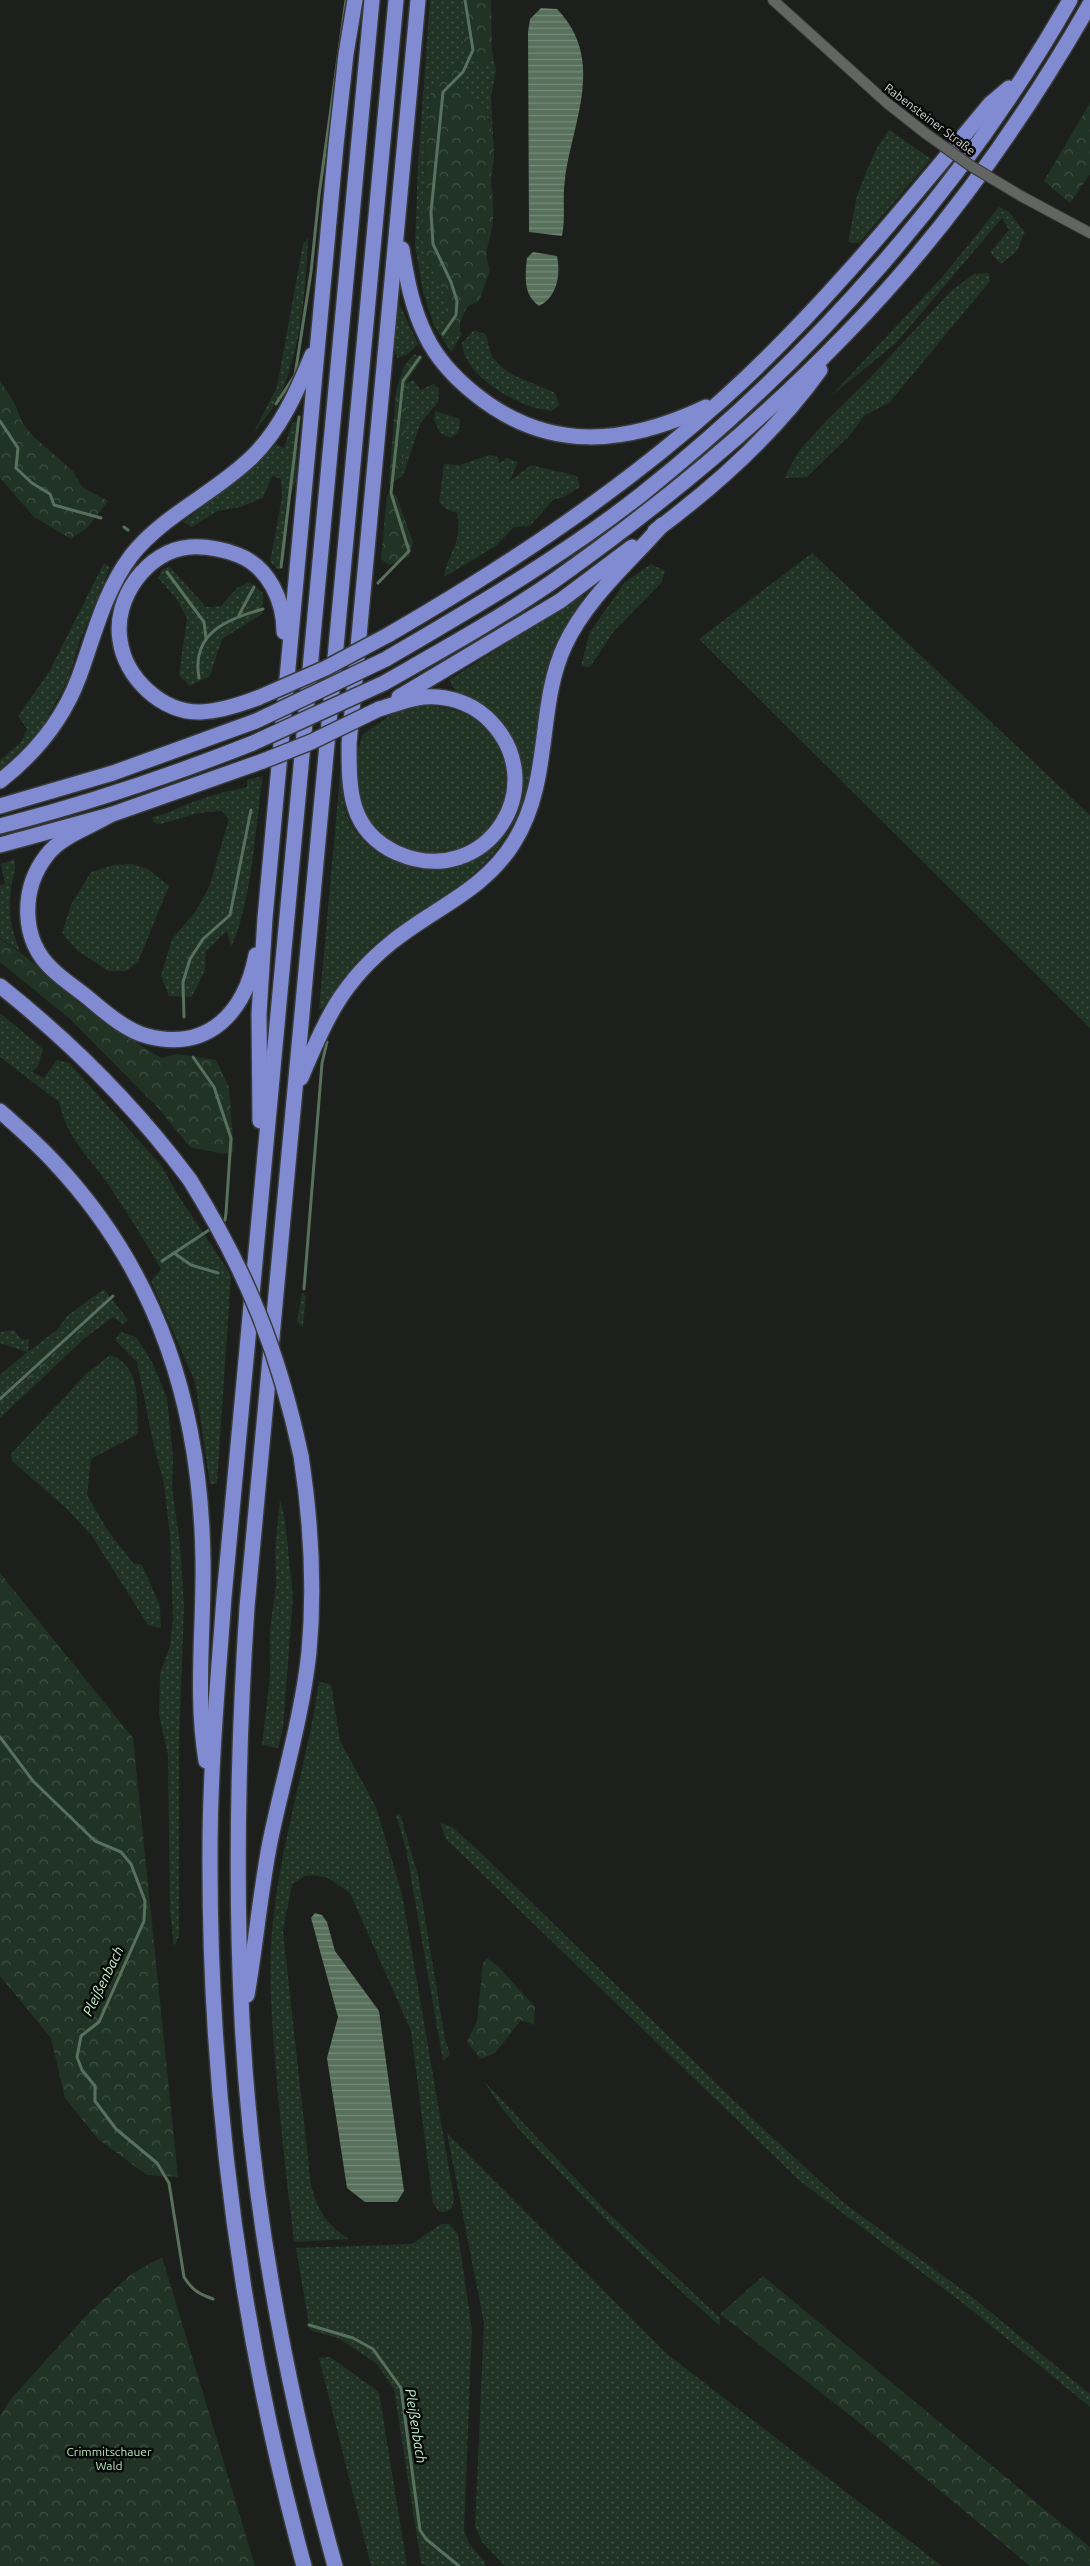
<svg xmlns="http://www.w3.org/2000/svg" width="1090" height="2566" viewBox="0 0 1090 2566" font-family="Ubuntu,sans-serif">
<defs>
<pattern id="grass-dots" width="8" height="8" patternUnits="userSpaceOnUse" patternTransform="scale(1.25)"><rect width="8" height="8" fill="#213324"/><path d="M2 2h.1M6 6h.1" fill="none" stroke="#405043" stroke-width="1.8" stroke-linecap="round"/></pattern>
<pattern id="forest-crowns" width="20" height="18" patternUnits="userSpaceOnUse" patternTransform="scale(1.25)"><rect width="20" height="18" fill="#213324"/><path d="M2 6a3 3 0 1 1 6 0M12 15a3 3 0 1 1 6 0" fill="none" stroke="#405043"/></pattern>
<pattern id="water-rules" width="6" height="5" patternUnits="userSpaceOnUse" patternTransform="scale(1.25)"><rect width="6" height="5" fill="#58715c"/><path d="M0 2.5h6" fill="none" stroke="#778b7a"/></pattern>
</defs>
<rect width="100%" height="100%" fill="#1d1f1d"/>
<g fill="url(#grass-dots)">
<polygon points="430,0 462,0 467,13 463,47 485,69 492,52 496,71 491,97 494,157 489,119 454,93 460,64 443,81 430,90 431,101 426,139 421,247 444,293 446,309 444,325 453,337 460,331 462,334 451,352 434,326 423,292 415,245 418,165"/>
<polygon points="889,130 931,159 859,243 848,242 857,195 875,151"/>
<polygon points="999,207 1009,212 1025,232 1017,251 1001,264 990,252 1009,230 1002,218 896,343 830,397 943,276"/>
<path d="M308 238C306 291 301 345 281 394 275 407 263 420 254 432L277 387 303 244Z"/>
<polygon points="989,273 990,281 889,403 865,415 849,436 807,477 784,478 799,451 827,420 867,381 951,291 974,274"/>
<polygon points="399,303 418,344 408,354 397,358 394,348"/>
<path d="M474 330 485 334C489 341 489 353 494 359 508 378 535 382 555 393L559 405 552 411C522 409 463 377 462 343Z"/>
<polygon points="413,380 421,390 433,384 439,389 438,402 420,424 403,476 401,467 406,445 406,383"/>
<polygon points="435,411 460,419 459,431 451,438 440,433 434,419"/>
<polygon points="299,420 296,481 289,499 284,561 279,570 270,562 282,497 281,479 272,476 263,498 240,507 217,511 192,527 183,522 249,471 276,444 284,448 292,423"/>
<path d="M489 455 497 456 499 463 507 458 518 462 509 482 531 465 577 476 580 487 564 497 553 500 530 526 514 527 496 546 444 577C449 550 463 543 457 513L446 509 439 502 444 464 460 465Z"/>
<polygon points="812,553 1090,815 1090,1028 699,639"/>
<polygon points="104,563 110,567 79,643 68,680 40,731 0,770 0,760 21,742 27,729 18,716 49,672"/>
<polygon points="651,564 665,571 661,583 614,631 590,667 581,666 590,632 609,605 624,583"/>
<polygon points="170,567 206,607 221,606 237,588 249,582 263,593 262,614 222,639 210,676 190,686 179,675 187,618 176,598 158,578 163,569"/>
<path d="M583 595 584 597C529 669 552 755 512 826 481 881 438 898 390 932 362 952 341 979 323 1008L319 1009 341 764 343 763C344 778 341 798 346 812 361 859 422 881 466 863 476 859 489 849 497 842 506 834 509 822 513 812 520 795 524 778 520 760 516 741 502 720 486 710 468 698 460 702 449 680Z"/>
<path d="M424 705C459 708 490 718 503 754 512 779 509 815 486 834 481 839 473 842 466 845 454 852 442 857 427 857 382 856 349 802 355 761 357 752 360 743 362 735L396 711Z"/>
<path d="M263 776C255 826 252 903 231 947L227 931 206 951 205 970 192 997 169 996 161 976 172 939 196 911 209 887 229 819 222 811 198 813 161 824 154 823 152 817C165 815 174 810 186 805 205 797 227 791 247 787V780Z"/>
<path d="M14 859C18 870 12 877 11 889 8 911 11 931 20 951L0 938V885L5 884 1 864Z"/>
<polygon points="132,864 148,869 169,886 138,962 126,971 108,971 77,950 62,933 71,905 91,872 114,865"/>
<path d="M0 1013 43 1049 38 1066 32 1072 44 1078 57 1060 69 1063 161 1165 178 1195 231 1275 217 1484H210L195 1382 151 1281 161 1269C146 1242 129 1216 112 1190 90 1156 69 1144 59 1102L0 1057Z"/>
<polygon points="104,1289 128,1320 123,1324 113,1317 85,1338 0,1418 0,1375 27,1352 0,1343 0,1332 14,1330 22,1340 29,1339 28,1352 58,1329 67,1316"/>
<polygon points="302,1293 306,1296 303,1327 297,1322"/>
<polygon points="121,1332 136,1337 152,1362 167,1398 173,1457 172,1488 180,1544 184,1606 179,1746 179,1936 174,1947 170,1910 168,1755 159,1715 160,1673 170,1646 173,1619 170,1536 164,1484 152,1437 137,1362 115,1340"/>
<path d="M110 1355C143 1366 136 1404 138 1434L91 1459 87 1495 108 1531 133 1563 142 1565 160 1606 161 1628 148 1625 92 1536 66 1508 12 1461 11 1454 87 1373Z"/>
<polygon points="280,1499 285,1520 293,1597 283,1728 278,1748 262,1745 270,1677 270,1630 276,1584 275,1552"/>
<path d="M319 1682 331 1684 340 1741 376 1807 402 1894 454 2198 452 2208 446 2212H439L433 2203 411 2031 350 1893 328 1878 313 1875 305 1876 292 1884 283 1931 311 2186C319 2212 326 2224 349 2239L294 2242C286 2177 279 2112 274 2047 271 2005 268 1964 273 1922 281 1841 307 1763 319 1682Z"/>
<polygon points="400,1814 418,1875 445,2039 450,2054 443,2061 406,1849 396,1815"/>
<polygon points="440,1823 452,1827 479,1851 754,2120 844,2203 976,2300 1090,2394 1090,2407 968,2307 800,2181 446,1839"/>
<path d="M484 2081 604 2209 720 2318V2326C661 2274 605 2221 552 2164 526 2137 503 2114 484 2081Z"/>
<polygon points="447,2133 667,2354 942,2566 505,2566 482,2542 475,2526 484,2323"/>
<polygon points="441,2224 449,2224 458,2234 472,2330 464,2531 470,2545 485,2562 485,2566 426,2566 421,2563 394,2389 376,2363 338,2338 310,2330 296,2248 412,2244"/>
<polygon points="330,2357 379,2392 407,2566 371,2566 319,2358"/>
</g>
<g fill="url(#forest-crowns)">
<polygon points="462,0 491,0 492,52 485,70 477,64 463,47 467,13"/>
<path d="M460 64 467 68 455 92 462 90C488 109 493 123 494 156 494 164 491 172 491 179 492 194 494 207 493 222 491 242 482 250 490 270L479 301 467 307 460 322V331L453 337 444 325 446 309 444 293 421 247 426 139 431 101 430 90 443 81Z"/>
<polygon points="1090,103 1090,174 1070,203 1044,181"/>
<polygon points="414,354 423,358 406,383 406,445 401,467 403,476 389,484 396,391 403,368"/>
<polygon points="0,381 14,402 23,424 34,437 73,471 82,487 108,501 87,528 71,539 34,517 0,478"/>
<polygon points="387,494 396,495 413,542 409,557 389,565 381,559"/>
<path d="M0 939C29 956 52 980 78 1002 104 1022 133 1041 161 1058L177 1054 216 1060 229 1087 234 1151 223 1154 190 1147 158 1108 70 1019 0 962Z"/>
<polygon points="86,1313 91,1326 78,1338 77,1318"/>
<path d="M57 1340 62 1347C50 1359 43 1371 29 1381L24 1371 46 1347Z"/>
<polygon points="0,1573 133,1738 178,2177 147,2175 98,2139 65,2098 51,2038 0,1976"/>
<polygon points="487,1958 499,1967 535,2007 534,2025 521,2020 495,2053 481,2059 467,2042 477,2021 483,1963"/>
<polygon points="162,2257 255,2566 0,2566 0,2416 11,2399 85,2317 131,2274"/>
<polygon points="763,2276 1090,2547 1090,2566 1030,2566 856,2420 720,2314"/>
</g>
<g fill="url(#water-rules)">
<path d="M541 8 557 9C606 60 573 120 565 179 562 198 566 217 562 236L529 232 528 32 530 19Z"/>
<path d="M533 252 557 256C561 275 557 297 539 306 523 295 525 276 527 258Z"/>
<polygon points="315,1913 322,1915 327,1922 335,1951 379,2011 404,2191 397,2202 365,2202 347,2188 327,2058 338,2017 311,1918"/>
</g>
<g fill="none" stroke-linecap="round" stroke-linejoin="round">
<g stroke="#58715c" stroke-width="3">
<polyline points="443,334 456,315 457,301 451,282 433,244 431,212 443,92 463,72 473,50 465,0"/>
<polyline points="276,404 295,375 311,272 319,195 346,0"/>
<polyline points="0,421 18,448 16,468 32,483 50,494 54,505 101,518"/>
<polyline points="124,527 128,530"/>
<polyline points="281,567 299,417"/>
<polyline points="167,572 204,622 206,638"/>
<polyline points="378,583 409,551 391,493 403,381 420,357"/>
<polyline points="239,615 254,587"/>
<path d="M199 678C191 633 227 619 263 609"/>
<polyline points="184,1017 183,982 190,959 203,939 230,915 251,810"/>
<polyline points="193,1057 214,1087 231,1138 226,1213 225,1220 220,1224"/>
<polyline points="174,1253 191,1265 218,1273"/>
<polyline points="162,1261 212,1228"/>
<polyline points="304,1289 322,1063 327,1042"/>
<polyline points="0,1399 113,1296"/>
<path d="M0 1737 33 1781 95 1841 121 1852 131 1864 145 1901 144 1921 99 2022 81 2036 77 2057 82 2070 95 2086V2101L116 2129 157 2163 169 2183 184 2277C192 2290 199 2294 213 2299"/>
<polyline points="309,2325 353,2338 373,2349 401,2388 420,2530 426,2539 459,2566"/>
</g>
<g stroke="#383a38" stroke-width="12">
<g id="street">
<polyline points="773,0 887,103 925,133"/>
<polyline points="1021,196 1090,233"/>
</g>
</g>
<g stroke="#383a38" stroke-width="18">
<g id="highway">
<path d="M402 249C407 280 412 308 426 336 437 359 455 378 475 394 548 453 626 445 706 407"/>
<path d="M655 531C717 485 775 433 820 370"/>
<path d="M388 635C507 566 621 491 723 399 822 310 905 206 990 104L1009 88"/>
<path d="M386 659C473 608 562 557 642 494 812 358 962 190 1070 0"/>
<path d="M384 683C442 650 500 618 555 580 658 507 756 427 844 336 940 238 1022 123 1090 4"/>
<path d="M260 697C242 704 221 711 201 712 162 713 125 678 120 640 113 599 147 550 190 547 207 546 222 549 238 555 269 567 284 601 284 632"/>
<polyline points="399,697 560,601 632,547"/>
<path d="M379 709C393 705 408 699 423 697 446 695 469 702 486 717 557 783 486 892 397 853 349 831 349 791 349 744L418 0"/>
<path d="M0 781C36 753 63 720 79 677 94 636 104 592 131 556 163 515 214 494 251 458 280 430 297 392 312 355"/>
<polyline points="0,806 113,773 256,721"/>
<path d="M110 815C91 827 61 836 47 855 21 888 20 939 52 969 62 979 76 988 87 997 105 1012 125 1030 147 1036 209 1052 245 1012 256 955"/>
<path d="M0 826C86 804 170 776 253 743"/>
<polyline points="0,845 110,815 263,761"/>
<path d="M0 986C72 1043 135 1106 190 1180"/>
<path d="M301 1078C325 1020 342 982 392 942 434 908 485 890 514 842 553 779 536 707 565 645 587 598 628 564 662 525"/>
<path d="M0 1111C19 1128 38 1144 55 1163 160 1275 201 1410 203 1561 204 1628 195 1695 206 1761"/>
<polyline points="260,1121 259,1014 265,918 336,145 346,54 355,0"/>
<path d="M247 1995C256 1944 260 1893 270 1842 283 1779 302 1717 309 1652 315 1586 311 1521 301 1456"/>
<path d="M304 2566C241 2334 209 2093 210 1852 210 1766 218 1682 224 1597L372 0"/>
<path d="M335 2566C286 2388 251 2205 242 2020 235 1882 238 1745 247 1607L396 0"/>
</g>
</g>
<use href="#street" stroke="#626562" stroke-width="10"/>
<use href="#highway" stroke="#808bd2" stroke-width="15"/>
<g stroke="#383a38" stroke-width="12" stroke-linecap="butt">
<polyline id="street-bridge" points="925,133 971,166 1021,196"/>
</g>
<g stroke="#383a38" stroke-width="18" stroke-linecap="butt">
<g id="highway-bridge">
<polyline points="260,697 326,668 388,635"/>
<polyline points="256,721 386,659"/>
<polyline points="253,743 384,683"/>
<polyline points="263,761 311,742 379,709"/>
<path d="M190 1180C246 1270 279 1352 301 1456"/>
</g>
</g>
<use href="#street-bridge" stroke="#626562" stroke-width="10"/>
<use href="#highway-bridge" stroke="#808bd2" stroke-width="15"/>
</g>
<g text-anchor="middle" dominant-baseline="central" stroke-width="5" stroke-linejoin="round" paint-order="stroke">
<g font-size="12" fill="#d2d4d3" stroke="#080908">
<text transform="translate(930 119) rotate(37)">Rabensteiner Straße</text>
</g>
<g font-size="12" fill="#b4e3bb" stroke="#080908">
<text x="109" y="2451">Crimmitschauer<tspan x="109" dy="14">Wald</tspan></text>
</g>
<g font-size="14" font-style="italic" fill="#c2f2ca" stroke="#080908">
<text transform="translate(103 1981) rotate(-64)">Pleißenbach</text>
<text transform="translate(416 2426) rotate(81)">Pleißenbach</text>
</g>
</g>
</svg>
